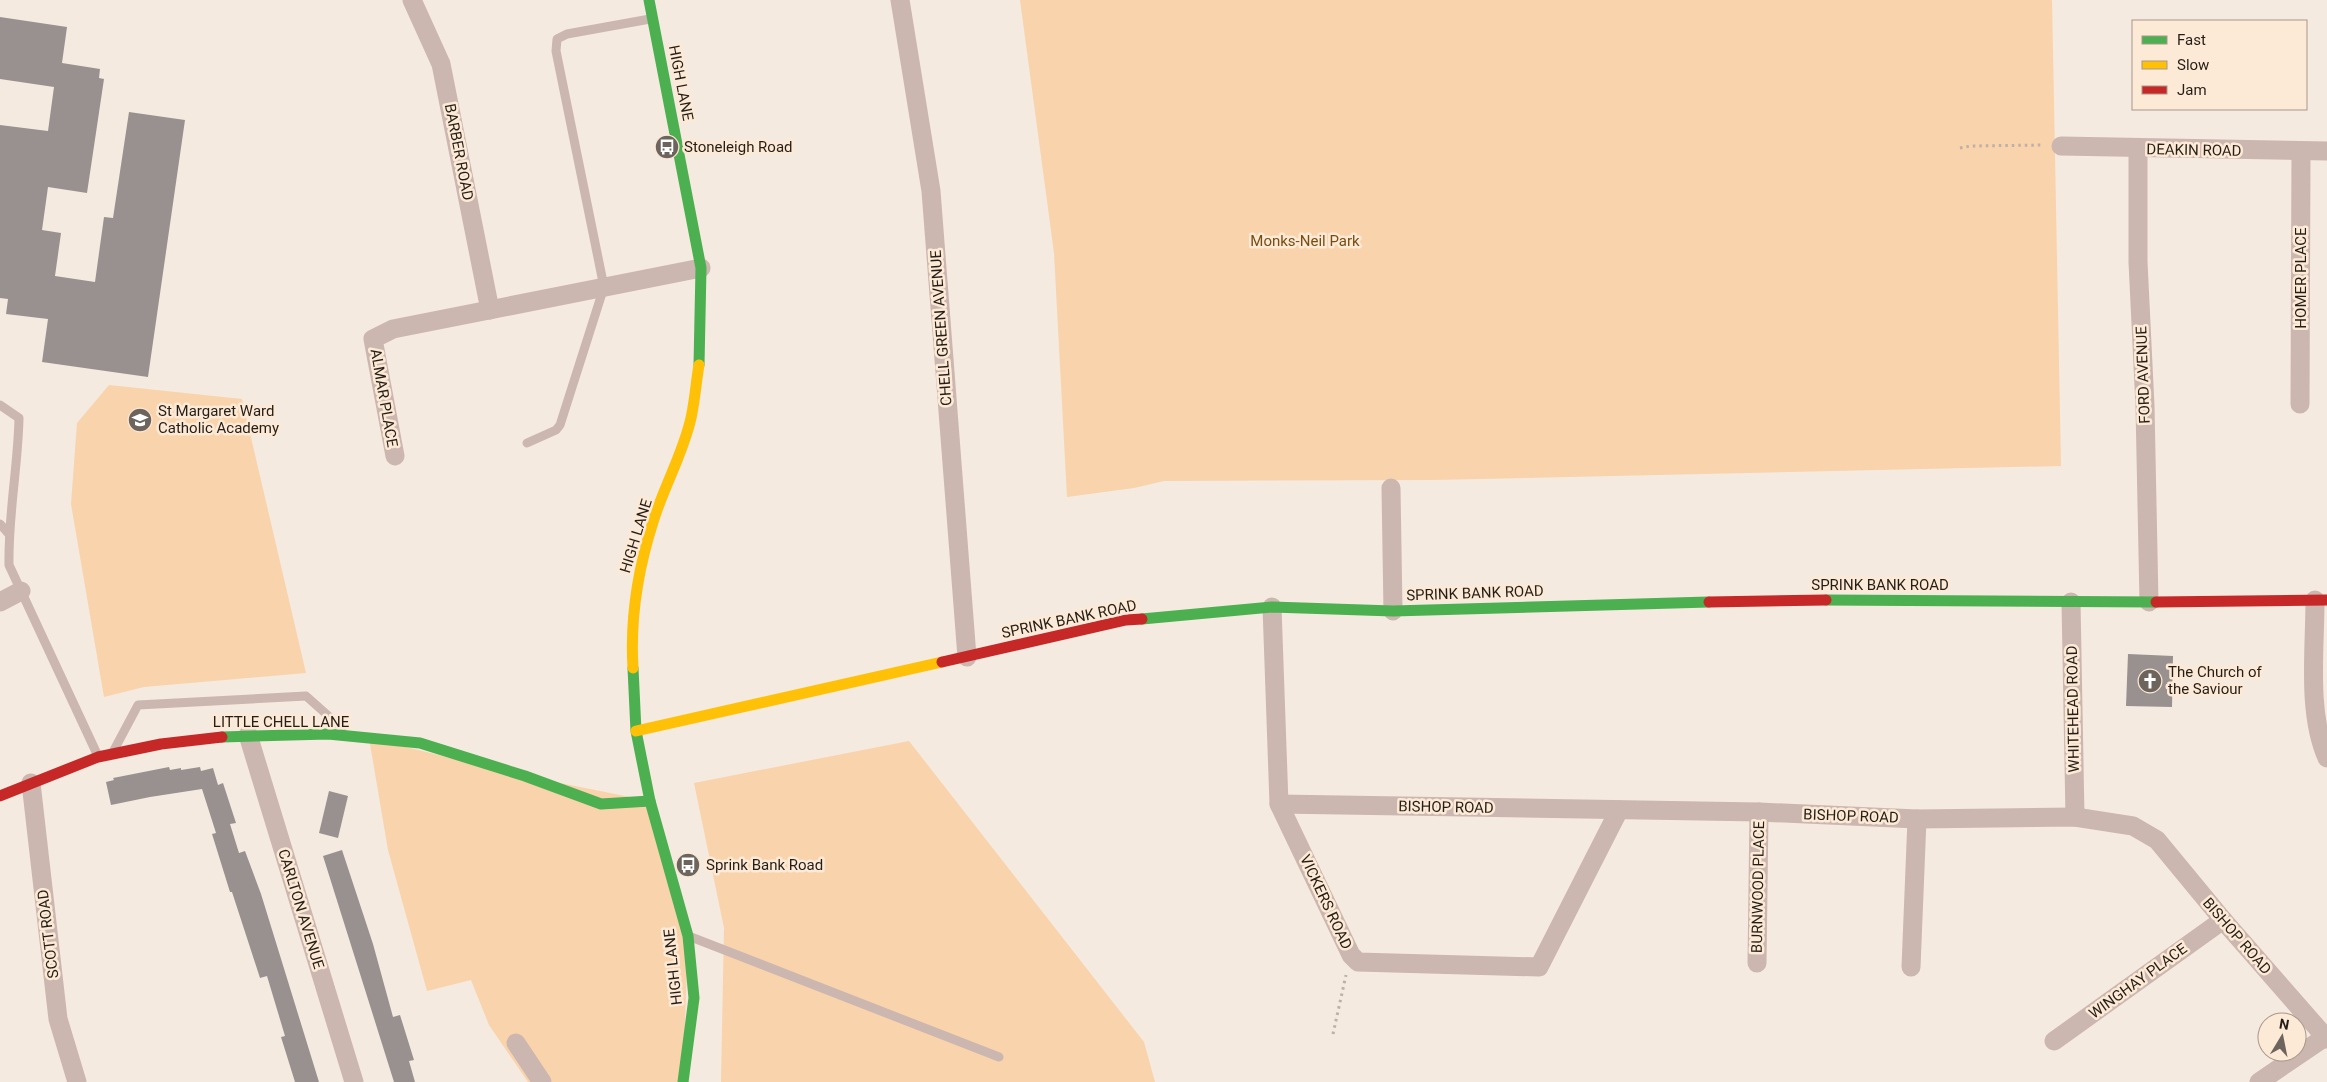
<svg xmlns="http://www.w3.org/2000/svg" width="2327" height="1082" viewBox="0 0 2327 1082" font-family="Roboto,sans-serif">
<rect width="100%" height="100%" fill="#f4eadf"/>
<g fill="#f9d3ab">
<polygon points="1020,0 2052,0 2061,466 1433,480 1164,481 1134,488 1067,497 1054,253"/>
<polygon points="109,385 242,399 306,673 144,687 104,697 71,504 77,423"/>
<polygon points="369,738 525,776 650,801 688,936 683,1082 528,1082 489,1025 471,980 427,991 388,850"/>
<polygon points="909,741 1144,1042 1155,1082 721,1082 724,928 694,783"/>
</g>
<g fill="#98918f">
<polygon points="0,17 67,27 62,63 100,69 99,78 104,79 87,193 48,187 42,230 61,233 55,276 95,282 104,217 113,218 129,112 185,120 148,377 42,362 48,319 6,314 8,299 0,298 0,125 48,131 54,87 0,79"/>
<polygon points="2128,654 2173,656 2172,707 2126,706"/>
<polygon points="169,767 170,770 181,768 181,770 200,767 201,771 213,768 218,785 223,783 236,823 230,824 239,853 245,851 261,894 319,1082 295,1082 281,1037 285,1036 267,976 260,978 232,892 230,892 212,834 216,833 202,789 150,797 111,805 106,782 114,780 113,778"/>
<polygon points="329,791 348,796 338,838 319,833"/>
<polygon points="342,850 373,944 393,1017 400,1015 414,1060 409,1061 415,1082 394,1082 323,856"/>
</g>
<g fill="none" stroke-linecap="round" stroke-linejoin="round">
<g stroke="#beafa9" stroke-width="3" stroke-dasharray="2.5 4" stroke-linecap="butt">
<polyline points="1960,148 1971,146 2044,145"/>
<polyline points="1333,1034 1346,975"/>
</g>
<g stroke="#cbb6b0" stroke-width="9">
<path d="M0 405 19 418C18 467 8 515 9 565L97 754"/>
<polyline points="527,443 556,430 560,425 604,287 556,51 557,39 567,34 650,19"/>
<polyline points="0,524 8,533"/>
<polyline points="114,750 138,705 306,696 342,728"/>
<polyline points="691,937 999,1057"/>
</g>
<g stroke="#cbb6b0" stroke-width="19">
<polyline points="412,0 441,64 490,310"/>
<polyline points="900,0 931,191 967,657"/>
<polyline points="2061,146 2327,151"/>
<polyline points="2138,148 2138,262 2145,406 2149,602"/>
<polyline points="2300,404 2301,152"/>
<polyline points="395,456 373,339 393,329 701,268"/>
<polyline points="1391,488 1393,611"/>
<path d="M2315 600C2315 650 2307 713 2327 758"/>
<polyline points="0,602 21,591"/>
<polyline points="2071,602 2075,817"/>
<polyline points="1272,607 1279,804 1351,955 1358,962 1539,967 1619,810"/>
<polyline points="248,735 354,1082"/>
<polyline points="31,783 58,1019 77,1082"/>
<polyline points="1279,804 1759,812 1917,819 2075,817 2133,826 2157,840 2223,920 2327,1039"/>
<polyline points="1757,963 1759,812"/>
<polyline points="1911,967 1917,819"/>
<polyline points="2054,1041 2223,920"/>
<polyline points="516,1043 542,1082"/>
<polyline points="2259,1082 2325,1037"/>
</g>
<g stroke="#4caf50" stroke-width="11">
<polyline points="649,0 701,268 699,365"/>
<polyline points="1826,600 2156,602"/>
<polyline points="1142,619 1272,607 1393,611 1709,602"/>
<polyline points="633,668 636,731 650,801 688,936 694,998 683,1082"/>
<polyline points="222,737 328,734 420,743 525,776 601,804 650,801"/>
</g>
<g stroke="#ffc107" stroke-width="11">
<path d="M633 668C630 619 638 569 653 522 664 486 683 454 691 418 695 400 696 382 699 365"/>
<polyline points="636,731 942,662"/>
</g>
<g stroke="#c62828" stroke-width="11">
<polyline points="1709,602 1826,600"/>
<polyline points="2156,602 2327,600"/>
<polyline points="942,662 1126,620 1142,619"/>
<polyline points="0,796 98,757 161,744 222,737"/>
</g>
</g>
<defs>
<g id="bus-disc" transform="scale(1.25)"><circle r="9.5" fill="#6d655d" stroke="#fdead6"/><path d="M-5-6H5V4H4V6H2V4H-2V6H-4V4H-5ZM-3.5-4V0h7V-4ZM-3.5 1.2v1.5H-2V1.2ZM2 1.2v1.5H3.5V1.2Z" fill="#fff"/></g>
<g id="school-disc" transform="scale(1.25)"><circle r="9.5" fill="#6d655d" stroke="#fdead6"/><path d="M0-5L7-2L0 1L-7-2ZM-4 1L0 2.5L4 1V4Q0 6-4 4Z" fill="#fff"/></g>
<g id="church-disc" transform="scale(1.25)"><circle r="9.5" fill="#6d655d" stroke="#fdead6"/><path d="M-1.2-6h2.4v3.5h3.3v2.4h-3.3V6h-2.4V-.1h-3.3v-2.4h3.3Z" fill="#fff"/></g>
</defs>
<g fill-rule="evenodd">
<use href="#bus-disc" x="667" y="147"/>
<use href="#school-disc" x="140" y="420"/>
<use href="#church-disc" x="2150" y="681"/>
<use href="#bus-disc" x="688" y="865"/>
</g>
<g text-anchor="middle" dominant-baseline="central" stroke-width="5" stroke-linejoin="round" paint-order="stroke">
<g font-size="15" fill="#251e17" stroke="#fdead6">
<text transform="translate(681 83) rotate(79)">HIGH LANE</text>
<text transform="translate(2194 150) rotate(1)">DEAKIN ROAD</text>
<text transform="translate(459 152) rotate(79)">BARBER ROAD</text>
<text transform="translate(2301 278) rotate(-90)">HOMER PLACE</text>
<text transform="translate(941 328) rotate(-94)">CHELL GREEN AVENUE</text>
<text transform="translate(2143 375) rotate(-92)">FORD AVENUE</text>
<text transform="translate(384 398) rotate(80)">ALMAR PLACE</text>
<text transform="translate(636 536) rotate(-73)">HIGH LANE</text>
<text x="1880" y="585">SPRINK BANK ROAD</text>
<text transform="translate(1475 593) rotate(-2)">SPRINK BANK ROAD</text>
<text transform="translate(1069 619) rotate(-12)">SPRINK BANK ROAD</text>
<text transform="translate(2073 709) rotate(-91)">WHITEHEAD ROAD</text>
<text x="281" y="722">LITTLE CHELL LANE</text>
<text transform="translate(1446 807) rotate(1)">BISHOP ROAD</text>
<text transform="translate(1851 816) rotate(2)">BISHOP ROAD</text>
<text transform="translate(1758 887) rotate(-89)">BURNWOOD PLACE</text>
<text transform="translate(1326 902) rotate(65)">VICKERS ROAD</text>
<text transform="translate(301 909) rotate(73)">CARLTON AVENUE</text>
<text transform="translate(48 934) rotate(-97)">SCOTT ROAD</text>
<text transform="translate(2237 936) rotate(49)">BISHOP ROAD</text>
<text transform="translate(673 967) rotate(-96)">HIGH LANE</text>
<text transform="translate(2138 981) rotate(-36)">WINGHAY PLACE</text>
</g>
<g font-size="15" fill="#251e17" stroke="#fdead6" text-anchor="start">
<text x="684" y="147">Stoneleigh Road</text>
<text x="158" y="411">St Margaret Ward<tspan x="158" dy="17">Catholic Academy</tspan></text>
<text x="2168" y="672">The Church of<tspan x="2168" dy="17">the Saviour</tspan></text>
<text x="706" y="865">Sprink Bank Road</text>
</g>
<g font-size="15" fill="#794d12" stroke="#fdead6">
<text x="1305" y="241">Monks-Neil Park</text>
</g>
</g>
<rect x="2132" y="20" width="175" height="90" fill="#fdead6" stroke="#a7988a"/>
<rect x="2142" y="36" width="25" height="8" fill="#4caf50" stroke="#a7988a"/>
<text x="2177" y="45" font-size="15" fill="#251e17">Fast</text>
<rect x="2142" y="61" width="25" height="8" fill="#ffc107" stroke="#a7988a"/>
<text x="2177" y="70" font-size="15" fill="#251e17">Slow</text>
<rect x="2142" y="86" width="25" height="8" fill="#c62828" stroke="#a7988a"/>
<text x="2177" y="95" font-size="15" fill="#251e17">Jam</text>
<g transform="translate(2282 1037) rotate(10)"><circle r="24" fill="#fdead6" stroke="#a7988a"/>
<path d="M0-4L9 19L0 12L-9 19Z" fill="#6d655d"/>
<text y="-8" font-size="14" font-weight="bold" text-anchor="middle" fill="#251e17">N</text>
</g>
</svg>
